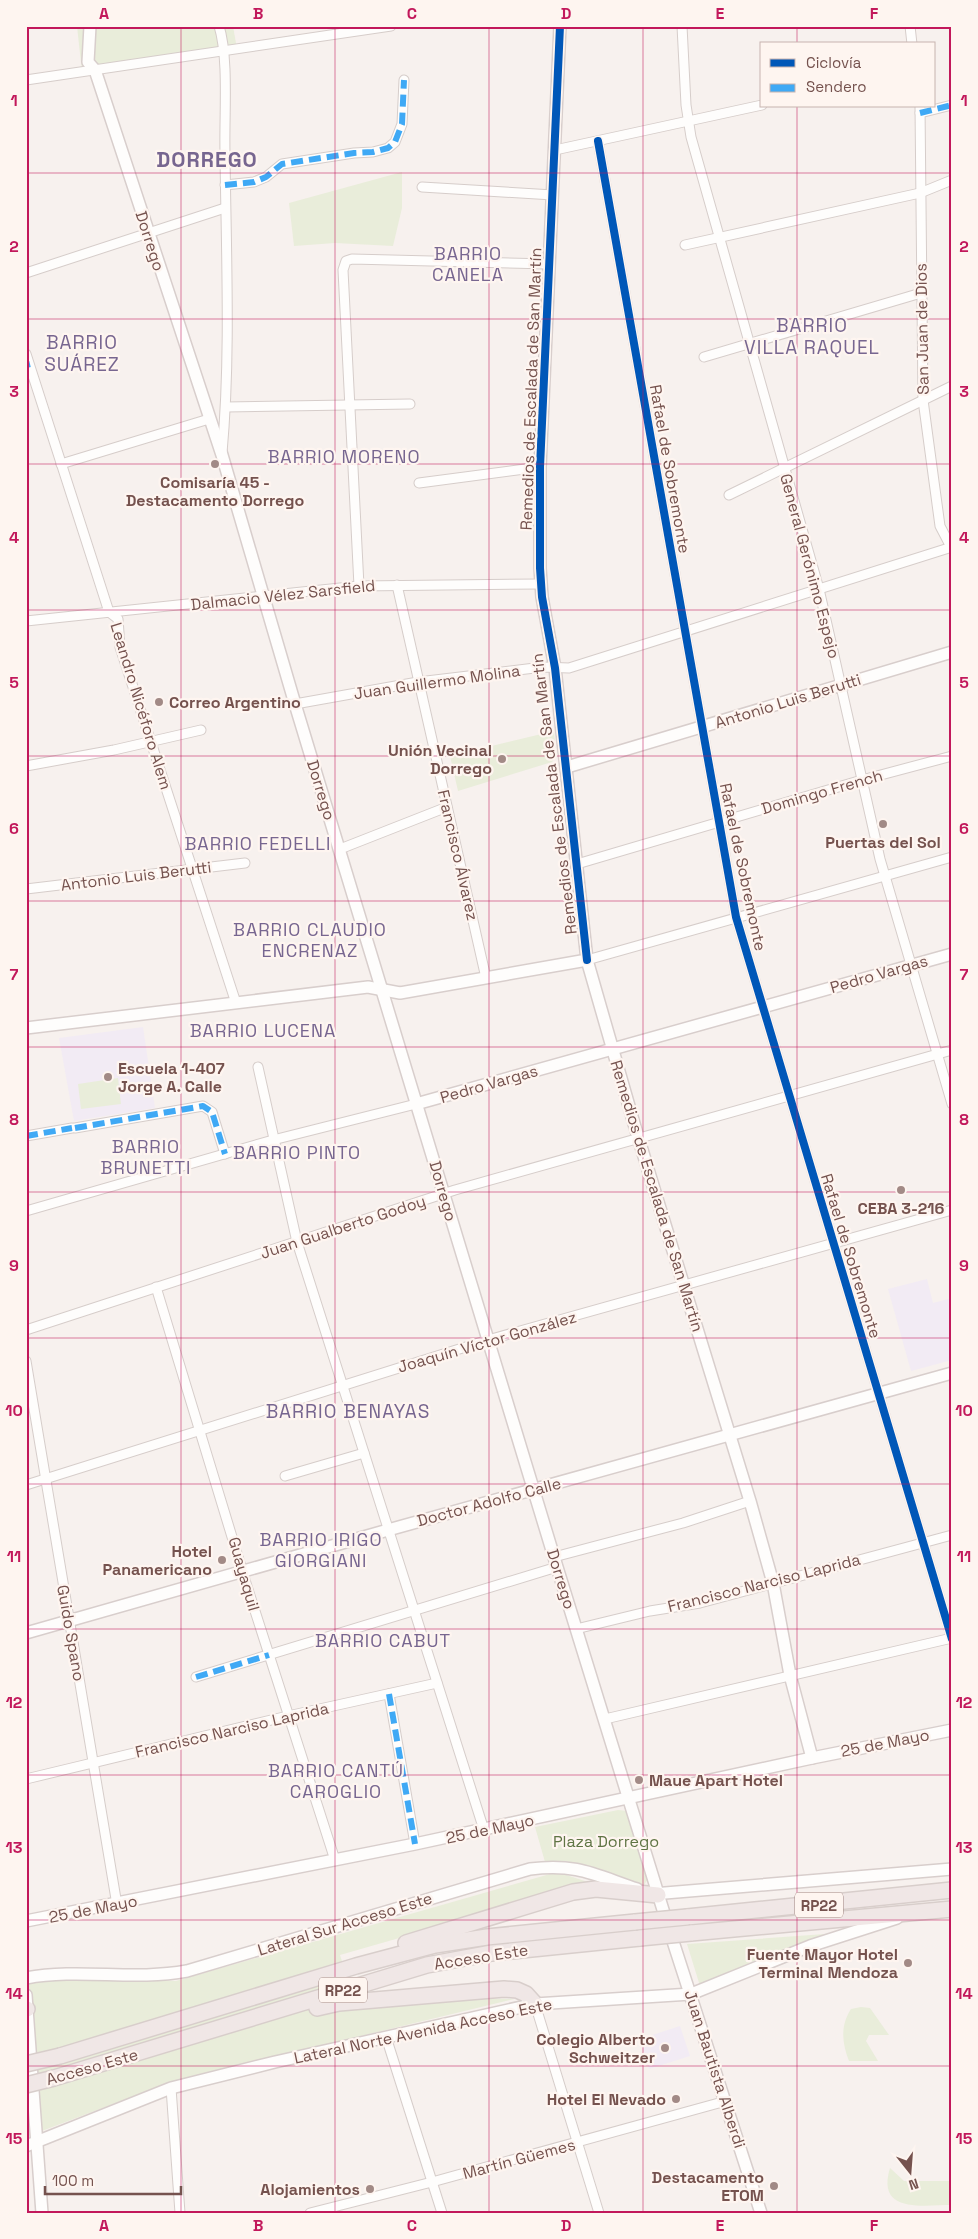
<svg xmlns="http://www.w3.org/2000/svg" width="978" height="2239" viewBox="0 0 978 2239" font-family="'Space Grotesk',sans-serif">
<rect width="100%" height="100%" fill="#f7f1ee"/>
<g fill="#f2ebf4">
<polygon points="143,1027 155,1108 74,1121 59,1038"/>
<polygon points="927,1279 933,1303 952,1298 952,1360 911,1371 888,1289"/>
<polygon points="680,2026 690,2056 649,2069 640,2039"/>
</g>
<g fill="#e9edda">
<polygon points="77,26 233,26 237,49 82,72"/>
<polygon points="402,172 402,208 393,246 335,243 294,246 289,203"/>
<polygon points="554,731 556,757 552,762 458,791 450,756"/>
<polygon points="118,1078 121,1104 81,1109 78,1084"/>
<path d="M618 1810 627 1811 648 1879 644 1885H640C607 1874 580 1858 545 1862L535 1827Z"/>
<polygon points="557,1872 591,1883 340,1955 357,2008 477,1998 514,1999 171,2082 26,2137 26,1983 67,1976 176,1981"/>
<polygon points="825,1934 754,1961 700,1986 687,1944"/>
<path d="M861 2007 870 2008 889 2035H869L866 2041 878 2061H849C842 2043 840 2026 851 2009Z"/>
<path d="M890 2168 904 2181H952V2205C923 2205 876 2214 890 2168Z"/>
</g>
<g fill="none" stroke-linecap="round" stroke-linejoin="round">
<g stroke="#d6cdca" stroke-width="11">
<g id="street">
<path d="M219 26C229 58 224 117 225 152 226 252 231 353 222 453"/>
<polyline points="682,26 686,105 691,137 819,589 880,859 952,1104"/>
<polyline points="910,26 912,44"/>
<polyline points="26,80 391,26"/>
<polyline points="920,106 923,400 940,526 952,549"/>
<polyline points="920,113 952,105"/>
<polyline points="598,141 736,917 952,1639"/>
<polyline points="555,150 762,105"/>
<polyline points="225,185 254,182 266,177 282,164 354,153 373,152 388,148 395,142 402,124 404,80"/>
<polyline points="422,187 553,195"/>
<polyline points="685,245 920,193 952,180"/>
<polyline points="26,273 225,208"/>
<polyline points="26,354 109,612 118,619 120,647 236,1003"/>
<polyline points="704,357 921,293"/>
<polyline points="226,407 410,404"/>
<polyline points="61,464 209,419"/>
<polyline points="419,483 540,467"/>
<polyline points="729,495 952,386"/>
<polyline points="397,585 486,978"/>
<polyline points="359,586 343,270 346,261 352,259 549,264"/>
<polyline points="26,621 359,586 540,584"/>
<polyline points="295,704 418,682 543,667 569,668 952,547"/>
<polyline points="26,766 114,750 201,730"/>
<polyline points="340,849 447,807"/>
<polyline points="577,864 862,780 952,756"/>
<polyline points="26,889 245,863"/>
<polyline points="587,960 952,857"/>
<polyline points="258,1067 297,1242 484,1830"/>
<polyline points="75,1128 203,1106 212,1112 225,1154"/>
<polyline points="26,1136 72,1128"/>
<polyline points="26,1211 273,1140 416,1104"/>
<polyline points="156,1287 246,1583 335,1860"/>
<polyline points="26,1330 455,1190 952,1050"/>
<polyline points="26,1361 117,1905"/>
<polyline points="285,1476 364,1453"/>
<polyline points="26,1485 488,1340 952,1210"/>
<polyline points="554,1557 683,1523 750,1501"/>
<polyline points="576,1629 650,1611 700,1603 952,1535"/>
<polyline points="196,1677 557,1567"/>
<polyline points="389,1694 415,1844"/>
<polyline points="605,1719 952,1638"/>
<polyline points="26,1779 288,1716 437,1683"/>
<polyline points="535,2004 599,2213"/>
<polyline points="386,2037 442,2213"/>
<polyline points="171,2088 180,2213"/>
<polyline points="310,2213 432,2182 726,2101"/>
</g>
</g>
<g stroke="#d8cecc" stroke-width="14">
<g id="secondary">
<polyline points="90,26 88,62 95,70 222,455 295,704 557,1567 668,1926 761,2213"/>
<polyline points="560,26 540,467 540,568 542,597 555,668 587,960 635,1127 750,1501 773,1583 790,1675 812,1758"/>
<polyline points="567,767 952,652"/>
<polyline points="26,1028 368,987 400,993 587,960"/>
<polyline points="416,1104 952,954"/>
<polyline points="26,1633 388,1530 952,1373"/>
<polyline points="653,1894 952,1869"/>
<polyline points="26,1921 415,1844 812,1758 952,1730"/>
<path d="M26 1978C80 1968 133 1981 187 1971L530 1869C577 1863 595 1875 637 1889"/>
<polyline points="26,1995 42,2213"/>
<polyline points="26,2146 171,2088 275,2062 535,2004 691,1994 810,1946 897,1918"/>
</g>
</g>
<g stroke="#d8cecb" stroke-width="18">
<g id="highway">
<polyline points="687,1917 952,1890"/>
<polyline points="691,1933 952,1909"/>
<polyline points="406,1943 573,1892 596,1889 658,1895"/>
<polyline points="317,2008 339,2003 504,1989 517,1990 526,1994 535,2004"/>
<polyline points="26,2009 27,2009"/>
<polyline points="60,2056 356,1966 435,1945 487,1937 635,1922"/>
<polyline points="54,2078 427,1965 492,1953 640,1938"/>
</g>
</g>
<use href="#street" stroke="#fefdfc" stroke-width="9"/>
<use href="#secondary" stroke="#fefdfc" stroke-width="11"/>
<use href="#highway" stroke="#f0e7e6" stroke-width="15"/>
<g stroke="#d8cecb" stroke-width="18" stroke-linecap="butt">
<g id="highway-bridge">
<polyline points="635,1922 687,1917"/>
<polyline points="640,1938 691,1933"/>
<polyline points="26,2064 60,2056"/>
<polyline points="26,2085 54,2078"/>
</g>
</g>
<use href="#highway-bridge" stroke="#f0e7e6" stroke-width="15"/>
<g stroke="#3fa9f5" stroke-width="6" stroke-dasharray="12 6" stroke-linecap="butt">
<polyline points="920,113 952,105"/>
<polyline points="225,185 254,182 266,177 282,164 354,153 373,152 388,148 395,142 402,124 404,80"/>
<polyline points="26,365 30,364"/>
<polyline points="75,1128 203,1106 212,1112 225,1154"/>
<polyline points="26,1136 72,1128"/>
<polyline points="196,1677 269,1655"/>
<polyline points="389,1694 415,1844"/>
</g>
<g stroke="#fef5f0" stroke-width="11">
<g id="cycleway">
<polyline points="560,26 540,467 540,568 542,597 555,668 587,960"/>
<polyline points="598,141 736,917 952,1639"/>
</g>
</g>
<use href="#cycleway" stroke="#0057b8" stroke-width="8"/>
</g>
<path fill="none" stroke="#c2185b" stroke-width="1" stroke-opacity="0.55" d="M181 26V2213M335 26V2213M489 26V2213M643 26V2213M797 26V44M797 106V2213M26 173H952M26 319H952M26 464H952M26 610H952M26 756H952M26 901H952M26 1047H952M26 1192H952M26 1338H952M26 1484H952M26 1629H952M26 1775H952M26 1920H952M26 2066H952"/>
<g fill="#a28a86" stroke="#fef5f0" stroke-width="2">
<circle cx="215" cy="464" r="5"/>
<circle cx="159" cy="702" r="5"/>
<circle cx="502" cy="759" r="5"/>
<circle cx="883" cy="824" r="5"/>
<circle cx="108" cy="1077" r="5"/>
<circle cx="901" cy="1190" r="5"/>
<circle cx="222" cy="1560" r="5"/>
<circle cx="639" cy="1780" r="5"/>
<circle cx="908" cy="1963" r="5"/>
<circle cx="665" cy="2048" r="5"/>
<circle cx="676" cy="2099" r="5"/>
<circle cx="774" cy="2186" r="5"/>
<circle cx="370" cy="2189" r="5"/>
</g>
<g text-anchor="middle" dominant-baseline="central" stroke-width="4.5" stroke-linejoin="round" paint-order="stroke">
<g fill="#fef5f0" stroke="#9e837f" stroke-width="1">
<rect x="795" y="1892.5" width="48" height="25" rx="4"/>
<rect x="319" y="1977.5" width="48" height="25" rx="4"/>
</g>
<g font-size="15" font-weight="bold" fill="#75524e">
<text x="819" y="1905">RP22</text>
<text x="343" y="1990">RP22</text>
</g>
<g font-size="16" fill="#75524e" stroke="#fef5f0">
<text transform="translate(150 241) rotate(72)">Dorrego</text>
<text transform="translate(922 329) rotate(-91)">San Juan de Dios</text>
<text transform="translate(531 389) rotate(-88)">Remedios de Escalada de San Martín</text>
<text transform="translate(670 469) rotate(80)">Rafael de Sobremonte</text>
<text transform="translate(810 566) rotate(75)">General Gerónimo Espejo</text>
<text transform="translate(283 595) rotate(-6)">Dalmacio Vélez Sarsfield</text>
<text transform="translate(437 682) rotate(-8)">Juan Guillermo Molina</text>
<text transform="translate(788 701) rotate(-17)">Antonio Luis Berutti</text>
<text transform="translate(141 706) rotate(73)">Leandro Nicéforo Alem</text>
<text transform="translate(321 790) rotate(73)">Dorrego</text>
<text transform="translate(822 792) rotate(-16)">Domingo French</text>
<text transform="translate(554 794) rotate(-97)">Remedios de Escalada de San Martín</text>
<text transform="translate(458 855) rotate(77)">Francisco Álvarez</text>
<text transform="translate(743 867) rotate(78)">Rafael de Sobremonte</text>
<text transform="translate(136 876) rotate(-7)">Antonio Luis Berutti</text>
<text transform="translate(879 974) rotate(-16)">Pedro Vargas</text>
<text transform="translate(489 1084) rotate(-16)">Pedro Vargas</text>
<text transform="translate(443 1191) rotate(74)">Dorrego</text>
<text transform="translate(657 1196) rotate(73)">Remedios de Escalada de San Martín</text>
<text transform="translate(343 1227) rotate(-18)">Juan Gualberto Godoy</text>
<text transform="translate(851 1256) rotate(73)">Rafael de Sobremonte</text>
<text transform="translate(487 1342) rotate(-16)">Joaquín Víctor González</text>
<text transform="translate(489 1502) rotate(-15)">Doctor Adolfo Calle</text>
<text transform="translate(244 1574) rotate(74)">Guayaquil</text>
<text transform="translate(561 1579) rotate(73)">Dorrego</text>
<text transform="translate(764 1583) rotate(-14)">Francisco Narciso Laprida</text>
<text transform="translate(71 1633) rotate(80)">Guido Spano</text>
<text transform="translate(232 1730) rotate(-13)">Francisco Narciso Laprida</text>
<text transform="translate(885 1743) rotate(-11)">25 de Mayo</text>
<text transform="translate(490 1829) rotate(-12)">25 de Mayo</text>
<text transform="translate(93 1909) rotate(-11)">25 de Mayo</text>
<text transform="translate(345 1924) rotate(-17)">Lateral Sur Acceso Este</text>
<text transform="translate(481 1957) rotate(-9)">Acceso Este</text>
<text transform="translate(423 2031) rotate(-12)">Lateral Norte Avenida Acceso Este</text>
<text transform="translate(92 2067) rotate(-16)">Acceso Este</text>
<text transform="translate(715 2069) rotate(72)">Juan Bautista Alberdi</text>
<text transform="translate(519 2159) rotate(-15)">Martín Güemes</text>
</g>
<g font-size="16" font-weight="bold" fill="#75524e" stroke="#fef5f0" text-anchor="end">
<text x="215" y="482" text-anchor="middle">Comisaría 45 -<tspan x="215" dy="18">Destacamento Dorrego</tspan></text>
<text x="169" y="702" text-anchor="start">Correo Argentino</text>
<text x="492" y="750">Unión Vecinal<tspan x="492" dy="18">Dorrego</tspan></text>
<text x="883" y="842" text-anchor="middle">Puertas del Sol</text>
<text x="118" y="1068" text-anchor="start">Escuela 1-407<tspan x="118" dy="18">Jorge A. Calle</tspan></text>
<text x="901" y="1208" text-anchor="middle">CEBA 3-216</text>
<text x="212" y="1551">Hotel<tspan x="212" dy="18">Panamericano</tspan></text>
<text x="649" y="1780" text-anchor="start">Maue Apart Hotel</text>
<text x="898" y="1954">Fuente Mayor Hotel<tspan x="898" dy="18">Terminal Mendoza</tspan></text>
<text x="655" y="2039">Colegio Alberto<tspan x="655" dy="18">Schweitzer</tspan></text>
<text x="666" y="2099">Hotel El Nevado</text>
<text x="764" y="2177">Destacamento<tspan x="764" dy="18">ETOM</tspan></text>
<text x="360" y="2189">Alojamientos</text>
</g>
<g font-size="16" fill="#5f7444" stroke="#fef5f0">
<text x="606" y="1841">Plaza Dorrego</text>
</g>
<g font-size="18" letter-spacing="1" fill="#776690" stroke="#fef5f0">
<text x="468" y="253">BARRIO<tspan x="468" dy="21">CANELA</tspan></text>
<text x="344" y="456">BARRIO MORENO</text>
<text x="258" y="843">BARRIO FEDELLI</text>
<text x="310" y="929">BARRIO CLAUDIO<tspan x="310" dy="21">ENCRENAZ</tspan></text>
<text x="263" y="1030">BARRIO LUCENA</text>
<text x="146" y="1146">BARRIO<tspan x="146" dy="21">BRUNETTI</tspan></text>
<text x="297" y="1152">BARRIO PINTO</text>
<text x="321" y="1539">BARRIO IRIGO<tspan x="321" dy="21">GIORGIANI</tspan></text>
<text x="383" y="1640">BARRIO CABUT</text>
<text x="336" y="1770">BARRIO CANTÚ<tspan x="336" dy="21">CAROGLIO</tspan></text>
</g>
<g font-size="19" letter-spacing="1" fill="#776690" stroke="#fef5f0">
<text x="812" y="325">BARRIO<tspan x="812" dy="22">VILLA RAQUEL</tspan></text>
<text x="82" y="342">BARRIO<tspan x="82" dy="22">SUÁREZ</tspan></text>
<text x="348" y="1411">BARRIO BENAYAS</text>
</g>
<g font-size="21" font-weight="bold" letter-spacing="1" fill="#776690" stroke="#fef5f0">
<text x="207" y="159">DORREGO</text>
</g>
</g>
<rect width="978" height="2239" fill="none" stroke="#fef5f0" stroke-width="55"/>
<rect x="760" y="42" width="175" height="65" fill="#fef5f0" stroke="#c7b4af"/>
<rect x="770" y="59" width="25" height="8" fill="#0057b8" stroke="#c7b4af"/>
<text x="806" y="68" font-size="15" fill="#75524e">Ciclovía</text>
<rect x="770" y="84" width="25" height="8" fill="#3fa9f5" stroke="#c7b4af"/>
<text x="806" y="92" font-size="15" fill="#75524e">Sendero</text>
<g transform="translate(910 2172) rotate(163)" stroke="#fef5f0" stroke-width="4" paint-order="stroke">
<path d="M0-4L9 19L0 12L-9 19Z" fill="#75524e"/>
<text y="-8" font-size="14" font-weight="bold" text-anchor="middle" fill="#75524e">N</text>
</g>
<path d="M45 2186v8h136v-8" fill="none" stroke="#75524e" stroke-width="2.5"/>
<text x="52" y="2186" font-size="15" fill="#75524e" stroke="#fef5f0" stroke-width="4" paint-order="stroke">100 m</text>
<rect x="28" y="28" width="922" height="2184" fill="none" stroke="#c2185b" stroke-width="2"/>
<g font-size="16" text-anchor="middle" font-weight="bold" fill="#c2185b">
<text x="104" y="19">A</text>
<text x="258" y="19">B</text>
<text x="412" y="19">C</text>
<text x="566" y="19">D</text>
<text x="720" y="19">E</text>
<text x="874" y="19">F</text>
<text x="14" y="106">1</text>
<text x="964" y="106">1</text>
<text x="14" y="252">2</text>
<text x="964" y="252">2</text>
<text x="14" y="397">3</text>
<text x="964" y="397">3</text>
<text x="14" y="543">4</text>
<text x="964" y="543">4</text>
<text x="14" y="688">5</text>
<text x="964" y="688">5</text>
<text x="14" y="834">6</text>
<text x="964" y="834">6</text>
<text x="14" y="980">7</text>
<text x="964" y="980">7</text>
<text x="14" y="1125">8</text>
<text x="964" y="1125">8</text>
<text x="14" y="1271">9</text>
<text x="964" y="1271">9</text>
<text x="14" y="1416">10</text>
<text x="964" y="1416">10</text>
<text x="14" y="1562">11</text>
<text x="964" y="1562">11</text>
<text x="14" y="1708">12</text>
<text x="964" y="1708">12</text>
<text x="14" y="1853">13</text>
<text x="964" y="1853">13</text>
<text x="14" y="1999">14</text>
<text x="964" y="1999">14</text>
<text x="14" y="2144">15</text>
<text x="964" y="2144">15</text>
<text x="104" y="2231">A</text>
<text x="258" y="2231">B</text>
<text x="412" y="2231">C</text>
<text x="566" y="2231">D</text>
<text x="720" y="2231">E</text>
<text x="874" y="2231">F</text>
</g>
</svg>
